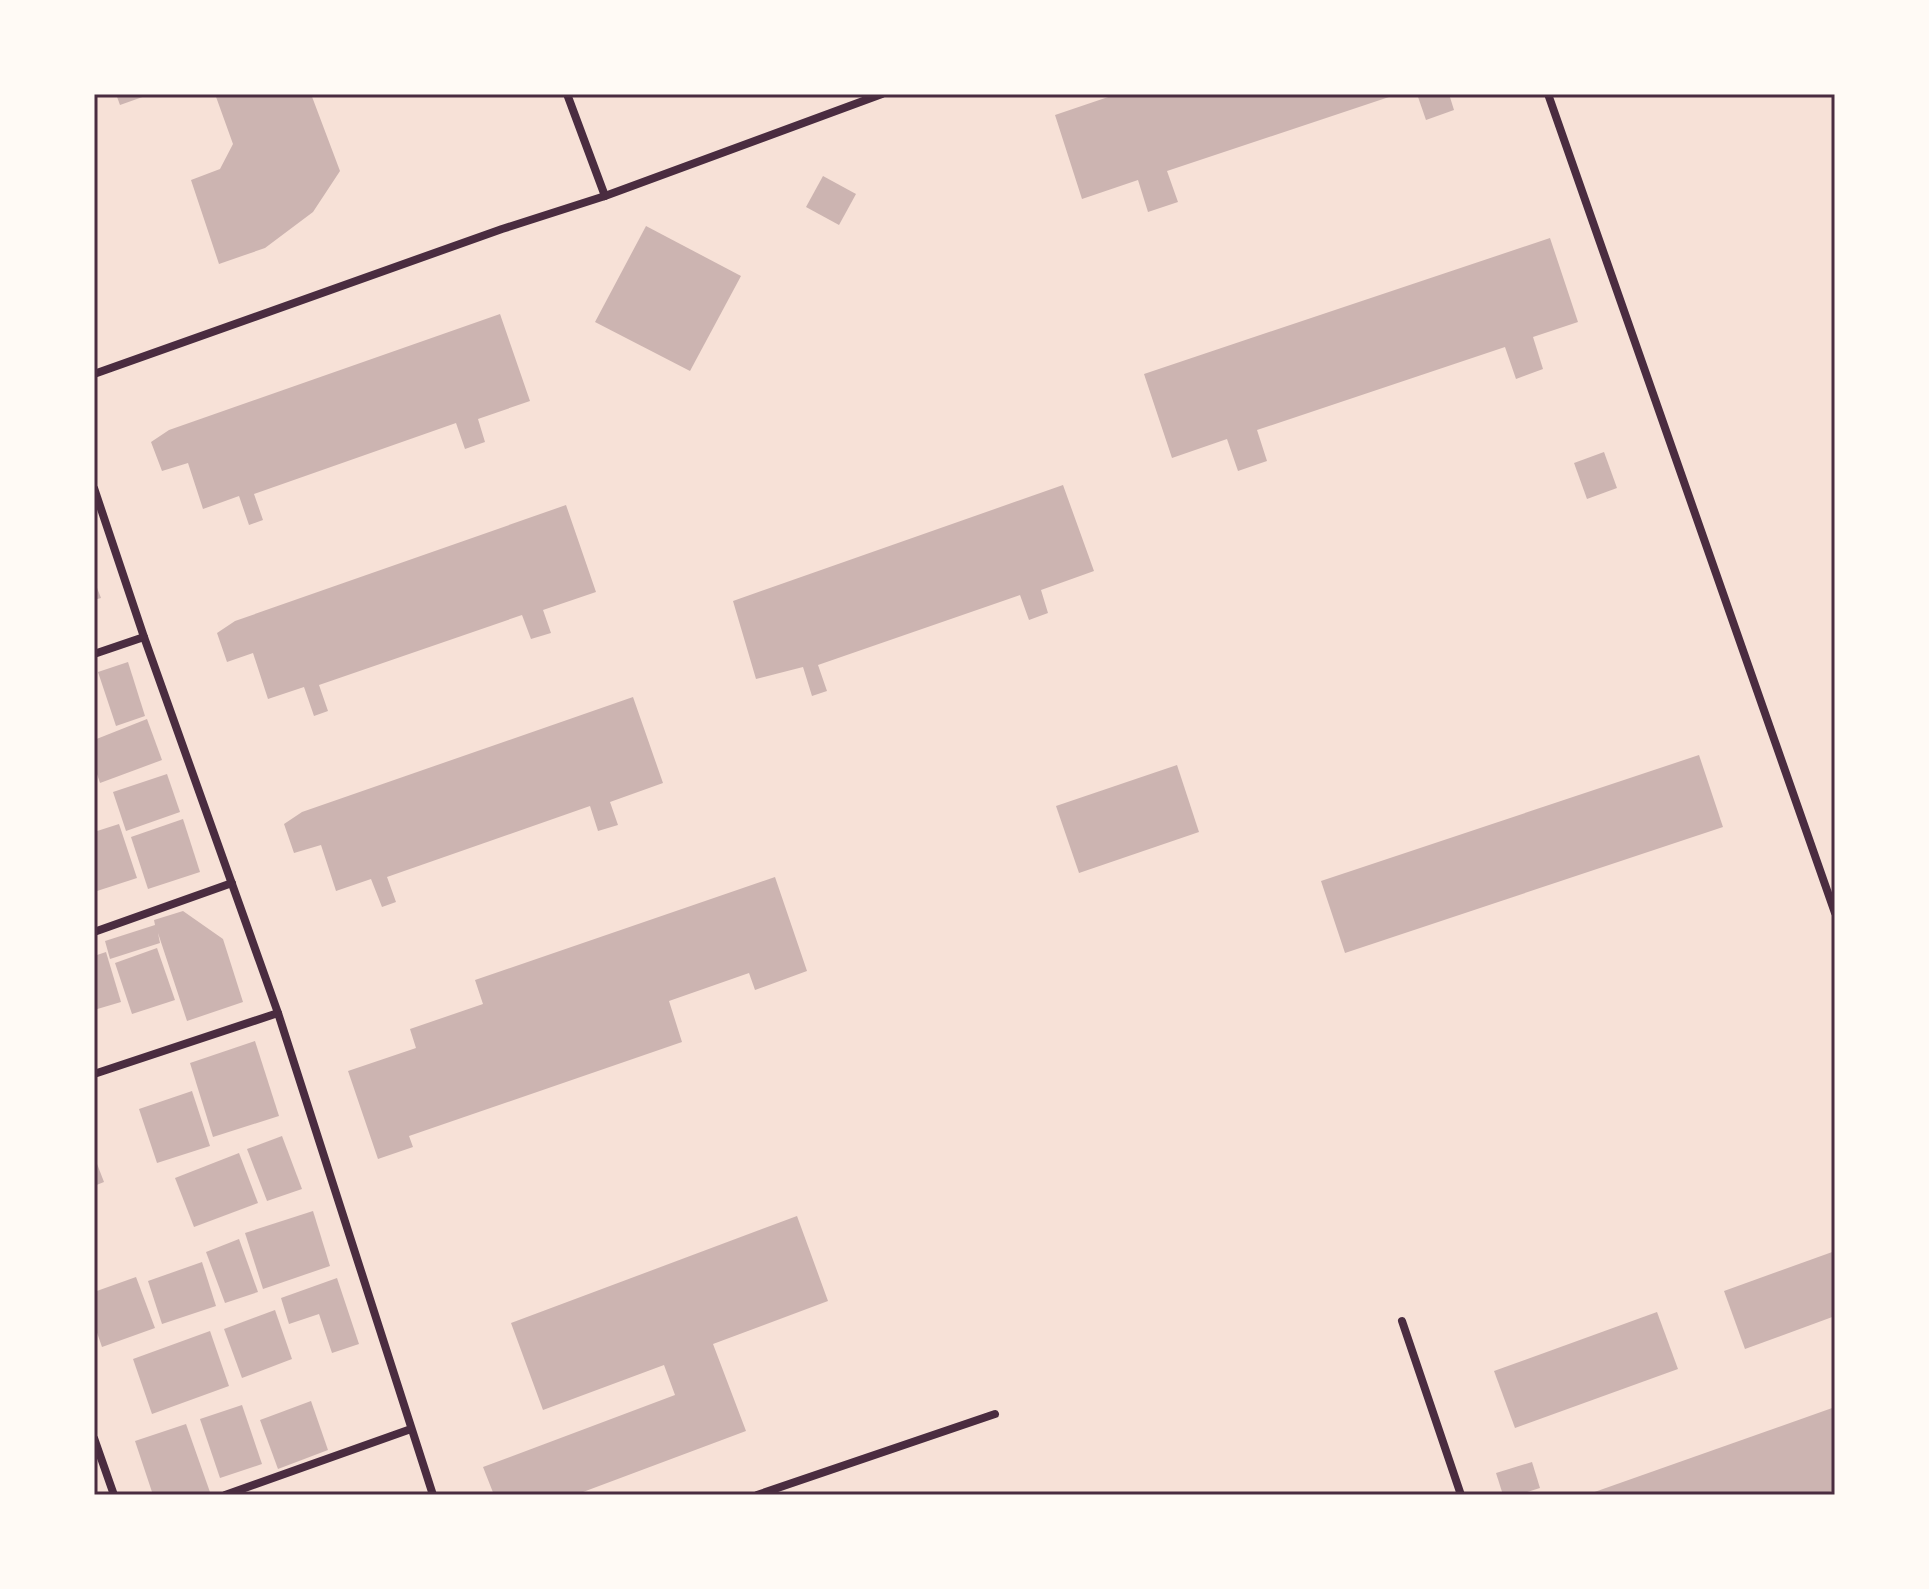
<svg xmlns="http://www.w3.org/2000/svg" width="1929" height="1589" viewBox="0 0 1929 1589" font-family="'Roboto Condensed',sans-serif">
<rect width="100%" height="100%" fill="#f7e1d7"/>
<g fill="#ccb4b1">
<polygon points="116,94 151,94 120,105"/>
<polygon points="215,94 311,94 340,171 313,212 265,248 219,264 191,180 220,169 233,144"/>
<polygon points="1117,94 1395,94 1395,95 1167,171 1178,202 1148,212 1138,180 1082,199 1055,115"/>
<polygon points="1417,94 1449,94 1454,110 1426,120"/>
<polygon points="823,176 856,194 839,225 806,207"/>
<polygon points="646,226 741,276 690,371 595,322"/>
<polygon points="1550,238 1578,322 1533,337 1543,369 1516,379 1505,347 1257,430 1267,461 1238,471 1227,439 1172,458 1144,374"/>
<polygon points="500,314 530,401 478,419 485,442 465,449 456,423 254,494 263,520 249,525 239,496 203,509 188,463 162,471 151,442 169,430"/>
<polygon points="1604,452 1617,488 1587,499 1574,463"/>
<polygon points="1063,485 1094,571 1041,590 1048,613 1029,620 1020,595 818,665 827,691 812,696 803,667 756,679 733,601"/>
<polygon points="566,505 596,592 543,610 551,633 531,639 522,615 319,685 328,711 314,716 304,687 268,699 253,653 227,662 217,633 235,621"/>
<polygon points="94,580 101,598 94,600"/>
<polygon points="128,662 145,716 116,726 98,672"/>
<polygon points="633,697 663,783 610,802 618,825 598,831 590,806 387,877 396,902 382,907 371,879 336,891 321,845 294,853 284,824 302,812"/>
<polygon points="147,719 162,760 100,783 94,765 94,740"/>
<polygon points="1699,755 1723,827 1345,953 1321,881"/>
<polygon points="1177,765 1199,832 1079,873 1056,806"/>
<polygon points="167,774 180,812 126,831 113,792"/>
<polygon points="183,819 200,872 148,889 131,837"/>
<polygon points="119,824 137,878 94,892 94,832"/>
<polygon points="775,877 807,971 755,990 749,973 669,1001 682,1042 409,1136 413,1147 378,1159 348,1071 416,1048 410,1029 483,1004 475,980"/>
<polygon points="183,911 223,939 243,1002 187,1021 158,933 160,943 110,959 105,941 155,925 154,920"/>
<polygon points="157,948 175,1000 132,1014 115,963"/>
<polygon points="106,952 121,1002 94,1010 94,956"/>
<polygon points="255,1041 279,1116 213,1137 190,1063"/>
<polygon points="192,1091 210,1146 157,1163 139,1109"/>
<polygon points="282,1136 302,1189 267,1201 247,1149"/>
<polygon points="239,1153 258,1203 194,1227 175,1178"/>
<polygon points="94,1156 104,1182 94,1186"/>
<polygon points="313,1211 330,1266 263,1289 245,1233"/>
<polygon points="797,1216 828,1301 713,1344 746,1431 575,1495 494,1495 483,1467 675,1395 664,1365 543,1410 511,1323"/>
<polygon points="239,1239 258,1292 225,1303 206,1252"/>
<polygon points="1835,1251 1835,1316 1745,1349 1724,1291"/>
<polygon points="202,1262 216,1306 162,1324 148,1281"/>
<polygon points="136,1277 155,1328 102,1347 94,1324 94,1292"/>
<polygon points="337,1278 359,1344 332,1353 319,1314 289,1324 281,1298"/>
<polygon points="275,1310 292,1359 242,1378 224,1329"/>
<polygon points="1657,1312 1678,1369 1515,1428 1494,1371"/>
<polygon points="210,1331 229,1386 152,1414 133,1359"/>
<polygon points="311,1401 328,1450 278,1469 260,1420"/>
<polygon points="242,1405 262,1464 220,1478 200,1419"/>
<polygon points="1835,1407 1835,1490 1821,1495 1586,1495"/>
<polygon points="186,1424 211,1495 153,1495 135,1441"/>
<polygon points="1532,1462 1540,1488 1518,1495 1503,1495 1496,1473"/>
</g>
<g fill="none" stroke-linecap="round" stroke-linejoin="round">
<g stroke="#4a2c40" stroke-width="8">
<polyline points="567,94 605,196"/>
<polyline points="1548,94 1835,913"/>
<polyline points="94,374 502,229 605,196 882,94"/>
<polyline points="94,488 144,637 278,1013 433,1495"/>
<polyline points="94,654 144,637"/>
<polyline points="94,932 232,883"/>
<polyline points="94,1074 278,1013"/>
<polyline points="1402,1321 1461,1495"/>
<polyline points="94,1438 114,1495"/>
<polyline points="225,1495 411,1429"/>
<polyline points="757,1495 995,1414"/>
</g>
</g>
<rect width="1929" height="1589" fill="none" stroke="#fffaf5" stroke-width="192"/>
<rect x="96" y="96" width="1737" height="1397" fill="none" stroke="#4a2c40" stroke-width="3"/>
</svg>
